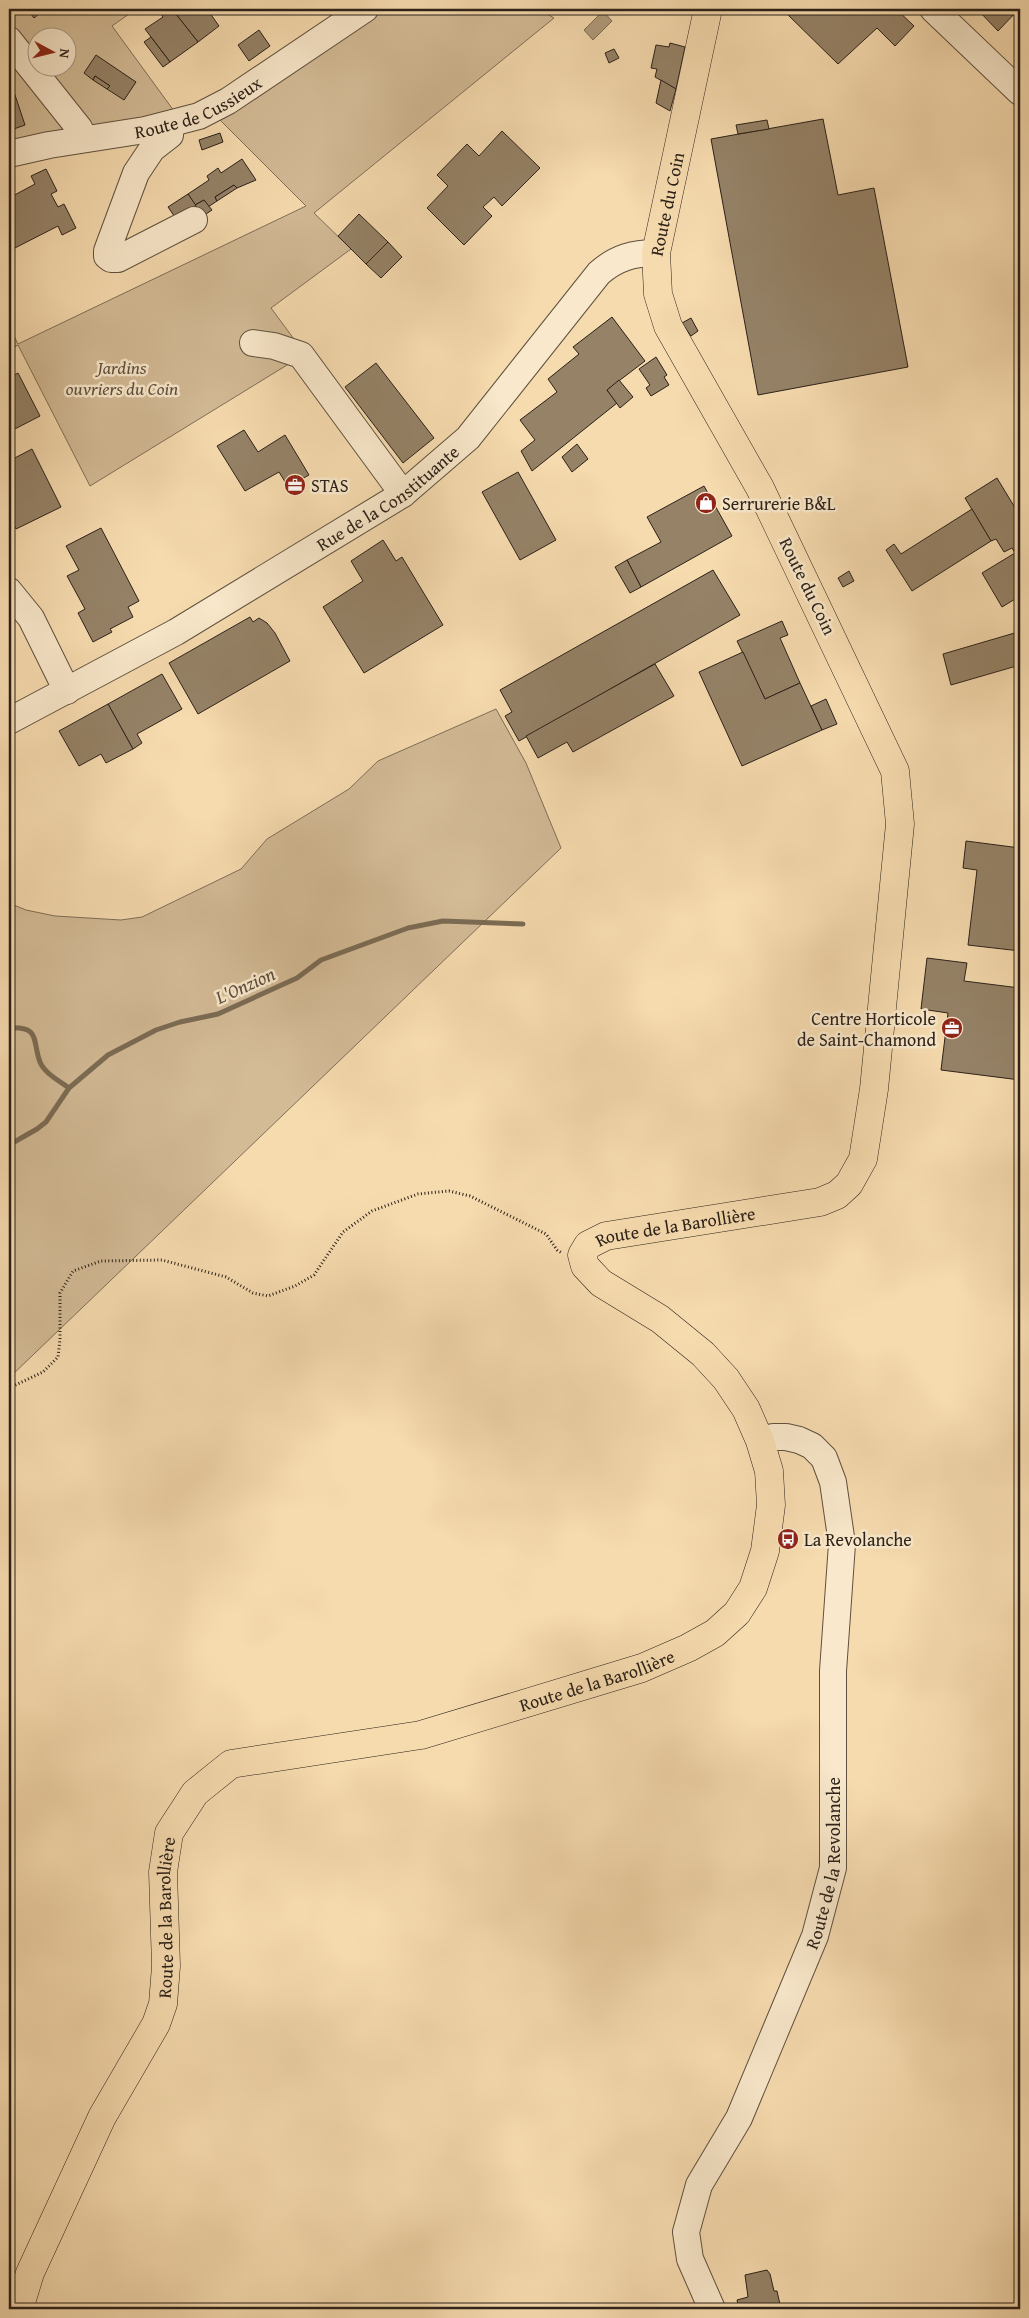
<svg xmlns="http://www.w3.org/2000/svg" width="1029" height="2318" viewBox="0 0 1029 2318" font-family="'Gentium Book Plus',serif">
<rect width="100%" height="100%" fill="#f6dbaf"/>
<filter id="stains"><feTurbulence type="fractalNoise" baseFrequency=".004" numOctaves="4"/><feColorMatrix values="0 0 0 0 .2 0 0 0 0 .09 0 0 0 0 .02 0 0 0 .5 -.17"/></filter>
<radialGradient id="worn" r=".72"><stop offset=".6" stop-color="#630" stop-opacity="0"/><stop offset="1" stop-color="#630" stop-opacity=".3"/></radialGradient>
<g fill="#d3bb96" stroke="#7f6e58" fill-rule="evenodd">
<path d="M9 9H136L112 26 174 111 9 164ZM38 38H68V68H38Z"/>
<polygon points="380,9 539,9 554,18 314,213 351,249 271,308 305,354 90,486 18,345 9,350 9,326 18,344 306,206 217,117"/>
<polygon points="496,709 526,763 561,848 9,1378 9,903 26,910 55,916 121,920 142,917 241,869 267,839 349,789 378,761"/>
</g>
<polygon fill="#b19c7c" stroke="#7b6b54" points="603,11 612,21 593,40 584,30"/>
<g fill="none" stroke-linecap="round" stroke-linejoin="round">
<g stroke="#7b6b54" stroke-width="5">
<path d="M9 1028C41 1026 32 1041 40 1062 45 1074 60 1081 69 1088"/>
<polyline points="9,1145 37,1129 46,1122 69,1088 108,1055 156,1030 180,1022 218,1014 297,978 321,960 408,928 443,921 523,924"/>
</g>
</g>
<g fill="#958267" stroke="#2b2119">
<polygon points="27,9 45,9 34,18"/>
<polygon points="172,9 207,9 219,26 198,42"/>
<polygon points="172,9 198,42 170,62 145,29 163,17 158,9"/>
<polygon points="782,9 896,9 914,26 895,46 877,28 838,64"/>
<polygon points="977,9 1019,9 998,31"/>
<polygon points="259,30 270,46 249,61 238,45"/>
<polygon points="151,37 170,62 163,67 144,42"/>
<polygon points="670,43 685,47 676,89 655,77 657,69 651,68 656,45 669,47"/>
<polygon points="614,49 619,58 609,63 605,53"/>
<polygon points="96,55 136,82 124,100 107,89 110,86 95,76 93,80 84,73"/>
<polygon points="95,76 110,86 107,89 93,80"/>
<polygon points="661,80 676,89 670,111 656,103"/>
<polygon points="14,92 25,125 11,130 9,93"/>
<polygon points="823,119 838,195 874,188 908,367 758,395 711,139"/>
<polygon points="767,120 769,129 738,134 736,125"/>
<polygon points="502,131 540,168 502,206 494,197 483,207 492,216 464,245 427,208 448,186 437,175 467,144 479,156"/>
<polygon points="220,133 223,142 202,150 199,140"/>
<polygon points="242,159 256,180 237,188 234,185 215,197 217,201 208,207 204,200 195,205 188,194 209,180 207,176 218,168 221,173"/>
<polygon points="46,169 57,191 51,194 58,207 64,204 76,228 62,235 58,226 9,251 9,198 35,184 31,176"/>
<polygon points="234,185 237,188 217,201 215,197"/>
<polygon points="188,194 197,207 177,220 168,207"/>
<polygon points="204,200 212,210 203,216 195,205"/>
<polygon points="359,214 388,242 366,264 338,236"/>
<polygon points="388,242 402,257 381,278 366,264"/>
<polygon points="612,317 645,361 607,390 617,403 532,471 521,451 535,440 520,420 557,392 548,379 579,354 573,347"/>
<polygon points="691,318 698,331 691,336 682,323"/>
<polygon points="656,357 667,375 664,377 669,385 651,396 646,388 650,385 639,369"/>
<polygon points="376,363 434,438 403,463 345,387"/>
<polygon points="18,373 40,416 9,432 9,378"/>
<polygon points="619,380 633,397 620,408 607,390"/>
<polygon points="244,430 258,452 285,435 309,475 300,480 303,486 292,493 279,472 245,491 217,446"/>
<polygon points="577,444 588,459 572,472 562,457"/>
<polygon points="32,449 61,507 16,529 9,515 9,461"/>
<polygon points="518,472 556,540 520,560 482,492"/>
<polygon points="997,478 1020,516 1020,596 1002,607 982,573 1015,553 1012,548 1004,552 996,539 991,541 965,498"/>
<polygon points="704,486 732,536 641,587 627,560 661,542 647,517"/>
<polygon points="972,509 991,541 912,591 886,550 894,544 901,554"/>
<polygon points="101,528 139,601 128,607 133,617 110,629 112,632 93,642 78,613 85,609 67,576 79,570 66,546"/>
<polygon points="383,540 396,561 402,557 443,625 364,673 323,607 363,581 351,561"/>
<polygon points="627,560 641,587 630,593 615,567"/>
<polygon points="713,570 740,615 519,741 505,716 512,712 500,690"/>
<polygon points="849,571 854,581 843,587 838,578"/>
<polygon points="250,617 253,622 259,618 267,623 275,633 290,661 198,714 169,663"/>
<polygon points="782,621 788,635 780,638 800,683 765,699 737,641"/>
<polygon points="1018,632 1020,665 951,685 943,654"/>
<polygon points="743,652 765,699 800,683 822,730 742,766 699,672"/>
<polygon points="655,664 674,696 573,752 567,742 538,758 526,736"/>
<polygon points="162,674 182,709 137,734 142,743 133,749 108,704"/>
<polygon points="826,699 837,724 822,730 811,706"/>
<polygon points="108,704 133,749 106,763 101,754 79,766 59,731"/>
<polygon points="966,841 1020,848 1020,951 968,945 977,870 963,868"/>
<polygon points="927,958 967,963 964,981 1020,988 1020,1080 941,1070 948,1013 921,1009"/>
<polygon points="767,2270 770,2274 774,2291 777,2291 781,2309 739,2309 737,2300 748,2297 745,2275"/>
</g>
<g fill="none" stroke-linecap="round" stroke-linejoin="round">
<g stroke="#5e503e" stroke-width="28">
<g id="minor">
<polyline points="933,9 1020,92"/>
<polyline points="9,40 79,128 84,139"/>
<polyline points="171,125 170,135 152,149 136,173 107,251 107,256 111,259 118,259 194,220"/>
<path id="s1" d="M9 154 49 145 145 130 199 116 228 101 365 9"/>
<polyline points="253,343 274,346 301,355 403,494"/>
<polyline points="9,591 31,618 67,691"/>
<path id="s2" d="M9 721 176 632 403 494 468 438 599 273C616 258 633 253 656 253"/>
<path id="s3" d="M712 2309 690 2259 686 2232 699 2185 739 2118 815 1936 833 1868V1671L842 1544 833 1482 824 1458 812 1446 799 1440 786 1437H773L760 1441"/>
</g>
</g>
<g stroke="#2b2119" stroke-width="29">
<g id="major">
<path id="s4" d="M19 2309 30 2273 102 2117 156 2024 163 2004 166 1966 163 1872 169 1833 195 1793 231 1764 421 1735 642 1668 688 1648 715 1633 737 1613 753 1588 765 1551 771 1505 769 1471 760 1441 746 1409 726 1379 703 1354 660 1319 601 1283 585 1266 582 1255 588 1245 606 1236 820 1202 837 1195 849 1184 863 1159 874 1089 900 824 895 771 760 488 668 326 658 294 656 253 708 9"/>
</g>
</g>
<polyline stroke="#2b2119" stroke-width="3" stroke-dasharray="1 2.5" stroke-linecap="butt" points="9,1388 43,1372 58,1357 60,1339 60,1293 73,1271 101,1261 162,1260 226,1277 253,1293 268,1296 295,1286 314,1275 343,1232 372,1211 418,1194 449,1191 470,1196 546,1234 557,1250 562,1253"/>
<use href="#minor" stroke="#f9e8cb" stroke-width="26"/>
<use href="#major" stroke="#f6dbaf" stroke-width="28"/>
</g>
<defs>
<g id="office-disc" transform="scale(1.125)"><circle r="9.5" fill="#8f2418" stroke="#f9e8cb"/><path d="M-6-3h4V-5.5h4V-3h4V5H-6ZM-1-4.5V-3h2v-1.5ZM-6 0V1H6V0Z" fill="#fff"/></g>
<g id="shop-disc" transform="scale(1.125)"><circle r="9.5" fill="#8f2418" stroke="#f9e8cb"/><path d="M-5-2.5h2.3a2.7 3.5 0 0 1 5.4 0H5L5.5 6h-11ZM-1.5-2.5h3a1.5 2.3 0 0 0-3 0Z" fill="#fff"/></g>
<g id="bus-disc" transform="scale(1.125)"><circle r="9.5" fill="#8f2418" stroke="#f9e8cb"/><path d="M-5-6H5V4H4V6H2V4H-2V6H-4V4H-5ZM-3.5-4V0h7V-4ZM-3.5 1.2v1.5H-2V1.2ZM2 1.2v1.5H3.5V1.2Z" fill="#fff"/></g>
</defs>
<g fill-rule="evenodd">
<use href="#office-disc" x="295" y="485"/>
<use href="#shop-disc" x="706" y="503"/>
<use href="#office-disc" x="952" y="1028"/>
<use href="#bus-disc" x="788" y="1539"/>
</g>
<g text-anchor="middle" dominant-baseline="central" stroke-width="5" stroke-linejoin="round" paint-order="stroke">
<g font-size="18" fill="#2b2119" stroke="#f9e8cb">
<text stroke="none"><textPath href="#s1" startOffset="196">Route de Cussieux</textPath></text>
<text stroke="none"><textPath href="#s4" startOffset="2909">Route du Coin</textPath></text>
<text stroke="none"><textPath href="#s2" startOffset="440">Rue de la Constituante</textPath></text>
<text transform="translate(808 586) rotate(64)">Route du Coin</text>
<text stroke="none"><textPath href="#s4" startOffset="1684">Route de la Barollière</textPath></text>
<text stroke="none"><textPath href="#s4" startOffset="980">Route de la Barollière</textPath></text>
<text stroke="none"><textPath href="#s3" startOffset="480">Route de la Revolanche</textPath></text>
<text stroke="none"><textPath href="#s4" startOffset="425">Route de la Barollière</textPath></text>
</g>
<g font-size="18" font-style="italic" fill="#5d4f3e" stroke="#f9e8cb">
<text x="122" y="367">Jardins<tspan x="122" dy="21">ouvriers du Coin</tspan></text>
</g>
<g font-size="18" fill="#2b2119" stroke="#f9e8cb" text-anchor="start">
<text x="311" y="485">STAS</text>
<text x="722" y="503">Serrurerie B&amp;L</text>
<text x="936" y="1018" text-anchor="end">Centre Horticole<tspan x="936" dy="21">de Saint-Chamond</tspan></text>
<text x="804" y="1539">La Revolanche</text>
</g>
<g font-size="19" font-style="italic" fill="#5a4c3c" stroke="#f9e8cb">
<text transform="translate(245 985) rotate(-24)">L'Onzion</text>
</g>
</g>
<rect width="1029" height="2318" fill="none" stroke="#f6dbaf" stroke-width="30"/>
<rect x="10" y="10" width="1009" height="2298" fill="none" stroke="#2b2119" stroke-width="2.5"/>
<rect x="15" y="15" width="999" height="2288" fill="none" stroke="#2b2119"/>
<g transform="translate(52 52) rotate(97)"><circle r="24" fill="#f9e8cb" stroke="#a79884"/>
<path d="M0-4L9 19L0 12L-9 19Z" fill="#8f2418"/>
<text y="-8" font-size="14" font-weight="bold" text-anchor="middle" fill="#2b2119">N</text>
</g>
<rect width="100%" height="100%" filter="url(#stains)"/>
<rect width="100%" height="100%" fill="url(#worn)"/>
</svg>
